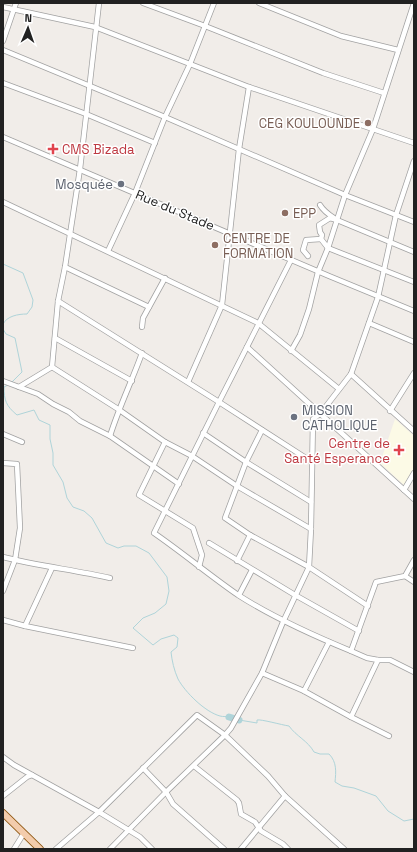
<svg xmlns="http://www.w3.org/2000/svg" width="417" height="852" viewBox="0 0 417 852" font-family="'Space Grotesk',sans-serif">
<rect width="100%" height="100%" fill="#f1ede9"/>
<polygon fill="#fcfae6" points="395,419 414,436 414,468 404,485 380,463"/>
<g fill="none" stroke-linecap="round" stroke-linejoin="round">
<g stroke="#afd4d9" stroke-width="1">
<path d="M3 264 23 273 33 300 32 307 27 314C18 314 7 316 3 324"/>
<polyline points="3,329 6,334 15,338 22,372 11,383"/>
<path d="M8 385 4 387C4 400 6 406 17 415L34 410 39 420 50 425V439L53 453V465L63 482 67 498 73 507 84 511 92 518 106 543 118 548 124 546H136L149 553 167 577 169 591 166 604 155 613 143 618 133 628 153 645 161 639 174 635 178 638 177 647 171 652C172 661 174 670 178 679 185 692 205 712 220 716 223 717 227 716 229 717"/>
<path d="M239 720 257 723V720C261 719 282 725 289 726 296 736 308 741 314 752L320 754H329C337 762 336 772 335 782L342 786 354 788 376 796 388 811 404 821 414 819"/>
</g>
<polyline stroke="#afd4d9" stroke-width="7" points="229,717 239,720"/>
<g stroke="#a2a2a2" stroke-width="6">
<g id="minor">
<polyline points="143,3 205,26 323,73 384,93"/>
<polyline points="259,3 341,36 398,50"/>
<polyline points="3,7 95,27 249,87 414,143"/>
<polyline points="3,41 16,3"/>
<polyline points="3,50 165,117 345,195 414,222"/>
<polyline points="3,83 86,114 155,143"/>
<polyline points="3,137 329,276 414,311"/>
<polyline points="3,202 258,323 339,389"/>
<path d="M320 205C324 212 331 216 337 220L414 252"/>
<polyline points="337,220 330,218 319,225 320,232 322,235 321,239 328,248 414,282"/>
<polyline points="108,251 135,193 165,117 190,64 214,3"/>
<polyline points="308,256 303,250 306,240 321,239"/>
<polyline points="65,267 149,307"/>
<polyline points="58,301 219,402 291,260"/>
<polyline points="369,323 414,342"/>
<polyline points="142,327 143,318 165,278"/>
<polyline points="55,338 132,381"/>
<polyline points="247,347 414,499"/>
<polyline points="291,351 300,335 309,309 318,272 328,248 345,195 373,129 414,3"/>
<polyline points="52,367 58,301 65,267 80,169 99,3"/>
<polyline points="52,367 118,409 165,442 192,456 237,486 311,529"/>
<polyline points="351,374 414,431"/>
<polyline points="3,381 19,387 52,367"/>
<polyline points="188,382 222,305 239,149 249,87"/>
<polyline points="19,387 38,394 53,404 69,412 80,421 110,436 179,484"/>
<polyline points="390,411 414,373"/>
<polyline points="203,433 246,462 311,502"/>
<polyline points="3,434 22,442"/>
<path d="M110 436C119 407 132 381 142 353"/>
<polyline points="165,442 139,495 193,528 202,555 199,567"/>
<path d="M312 462 219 402 154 533C183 553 209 575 238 595 274 618 312 635 351 651L376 582 405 576 414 560"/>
<polyline points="3,463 17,464 20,528 15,560 3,591"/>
<polyline points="404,490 414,473"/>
<polyline points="209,543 295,595 359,631"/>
<path d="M3 557C38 566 75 570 110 578"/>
<polyline points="237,561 250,535"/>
<polyline points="405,576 414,582"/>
<polyline points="239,595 252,570"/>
<polyline points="368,606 309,567 311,529 313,419 320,414 351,374 378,297 396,215 414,161"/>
<polyline points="3,620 25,626 133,648"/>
<polyline points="25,626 52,568"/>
<polyline points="351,651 367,658 378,660 390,660 414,672"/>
<polyline points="262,673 304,691 351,717 389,736"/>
<polyline points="304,691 329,642"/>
<polyline points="351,717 378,660"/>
<polyline points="3,757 14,765 99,812 140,837 152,849"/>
<polyline points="194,766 237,800 239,803 241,814 255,822 261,831 283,844 288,849"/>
<polyline points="143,768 166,792 173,804 224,849"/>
<polyline points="3,796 27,777 32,775"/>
<polyline points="285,796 344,849"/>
<polyline points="14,849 24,833"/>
<polyline points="56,849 99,812 197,715 225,735 268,776 285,796 241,849"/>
<polyline points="110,849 166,792 225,735 231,728 262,673 283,622 309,567 250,535 225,518 246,462 262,430"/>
</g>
</g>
<g stroke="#8e5610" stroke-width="8">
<polyline id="major" points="3,813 40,849"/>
</g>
<use href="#minor" stroke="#fff" stroke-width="4.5"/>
<use href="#major" stroke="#f3ccac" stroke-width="6"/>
</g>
<g fill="#8d6e63" stroke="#fff" stroke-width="1.5">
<circle cx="368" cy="123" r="4"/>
<circle cx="285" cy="213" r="4"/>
<circle cx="215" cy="245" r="4"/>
</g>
<g fill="#e0444e" stroke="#fff" stroke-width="1.5">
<path d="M51 143h4v4h4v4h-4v4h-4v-4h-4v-4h4z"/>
<path d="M397 444h4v4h4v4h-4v4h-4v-4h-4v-4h4z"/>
</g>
<g fill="#6b7280" stroke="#fff" stroke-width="1.5">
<circle cx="121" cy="184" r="4"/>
<circle cx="294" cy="417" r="4"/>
</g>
<g text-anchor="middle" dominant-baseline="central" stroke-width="3" stroke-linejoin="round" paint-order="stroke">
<g font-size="13" fill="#785e54" stroke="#fff" text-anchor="start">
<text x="360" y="123" text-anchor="end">CEG KOULOUNDE</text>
<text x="293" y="213">EPP</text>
<text x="223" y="238">CENTRE DE<tspan x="223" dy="15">FORMATION</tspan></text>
</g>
<g font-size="13" fill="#be3a42" stroke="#fff" text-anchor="start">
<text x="62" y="149">CMS Bizada</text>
<text x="390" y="443" text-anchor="end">Centre de<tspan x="390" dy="15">Santé Esperance</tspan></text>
</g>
<g font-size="13" fill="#5b616d" stroke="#fff" text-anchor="end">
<text x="113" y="184">Mosquée</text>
<text x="302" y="410" text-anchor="start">MISSION<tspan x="302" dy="15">CATHOLIQUE</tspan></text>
</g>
<g font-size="13" fill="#212121" stroke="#fff">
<text transform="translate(175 210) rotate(23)">Rue du Stade</text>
</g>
</g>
<rect width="417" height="852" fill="none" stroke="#212121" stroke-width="8"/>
<g transform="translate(28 28) rotate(2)" stroke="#ffffff" stroke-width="3" paint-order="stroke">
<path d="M0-3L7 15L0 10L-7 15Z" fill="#212121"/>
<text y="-6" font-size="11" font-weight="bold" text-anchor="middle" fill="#212121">N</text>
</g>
</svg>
